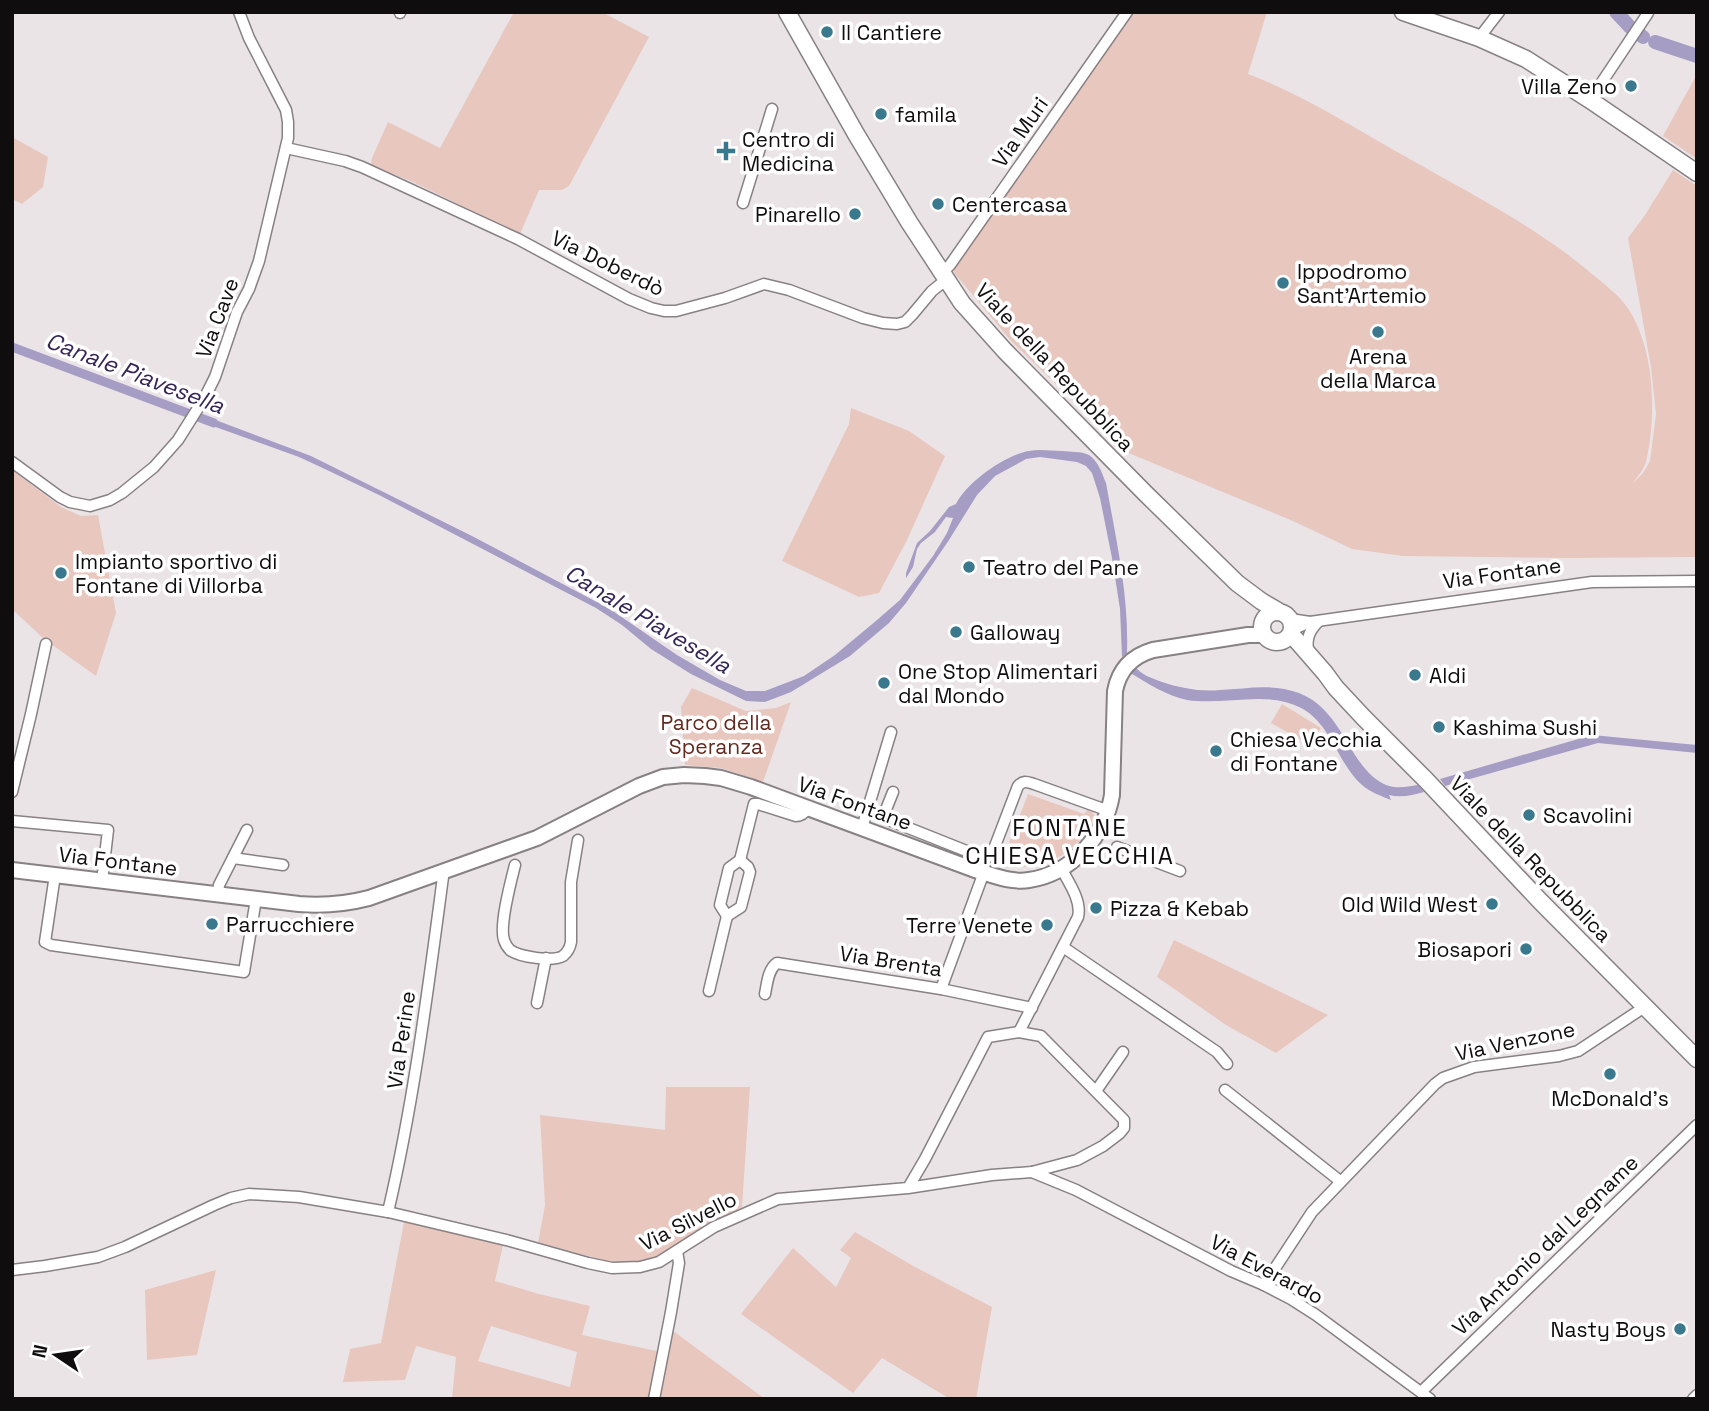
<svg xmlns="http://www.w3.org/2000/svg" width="1709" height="1411" viewBox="0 0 1709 1411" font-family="'Space Grotesk',sans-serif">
<rect width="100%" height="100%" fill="#ebe4e7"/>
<g fill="#e8c7bf" fill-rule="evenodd">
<polygon points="514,12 602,12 649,37 569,186 562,190 539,190 520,234 413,182 371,165 372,158 388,122 440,148"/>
<path d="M1135 12H1267L1248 74C1304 95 1356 129 1408 158 1471 194 1537 227 1592 274 1604 284 1618 294 1627 307 1655 348 1657 415 1646 462 1643 471 1637 477 1632 484L1643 473 1650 461 1656 414 1651 367 1628 238 1645 215 1673 170 1697 186V557L1569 558 1403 556 1352 549 1293 521 1126 452 1012 342 955 274 953 270 957 262Z"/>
<polygon points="1697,74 1697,159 1663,136"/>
<polygon points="12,137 48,157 43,187 22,204 12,199"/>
<polygon points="851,408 909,431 945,456 907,540 879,593 859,597 782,561 849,424"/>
<polygon points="12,470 61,507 81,516 98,515 116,613 96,676 44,639 12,609"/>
<polygon points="692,688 746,711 776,708 791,702 763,782 721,768 685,765 681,707"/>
<polygon points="1282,704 1321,728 1310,745 1271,723"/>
<path d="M1028 794 1084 814 1087 810 1092 812 1096 817C1074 858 1040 873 995 866L999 854 1004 856Z"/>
<polygon points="1174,940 1328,1015 1276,1053 1226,1025 1157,977"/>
<polygon points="666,1087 750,1087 742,1207 652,1260 624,1263 607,1261 538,1243 545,1205 540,1115 665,1130"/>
<path d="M404 1222 503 1245 495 1281 539 1294 590 1306 582 1335 661 1352 650 1399H452L456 1357 416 1346 405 1380 343 1382 350 1349 381 1343ZM491 1326 577 1352 570 1387 478 1361Z"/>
<polygon points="855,1232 915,1267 992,1307 976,1399 950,1399 882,1358 853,1393 741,1314 793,1248 836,1287 851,1258 840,1250"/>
<polygon points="216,1270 197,1355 147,1360 145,1290"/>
<polygon points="672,1330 765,1399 658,1399 669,1352"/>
</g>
<g fill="#a69dc4">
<path d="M205 416 311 456 472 536 610 609 677 655 720 680 746 691H765L804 676 835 655 877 620 900 600 933 556 947 533 953 518 946 517 935 532 921 543 917 549 913 567 906 578V573L917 543 930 531 949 507 956 504C966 483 1005 455 1029 451 1040 449 1051 451 1062 451 1070 452 1081 451 1089 455 1098 461 1102 473 1106 483 1116 539 1129 595 1127 653L1122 657 1120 609 1112 558 1100 498 1092 473 1086 466 1077 462 1040 457 1026 459 995 476 977 495 949 540 906 603 889 623 850 656 791 692 765 702 746 701 691 674 651 649 622 625 596 608 379 495 327 470 299 457 210 425 202 420Z"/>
<path d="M1134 666C1142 675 1151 678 1162 682 1180 688 1200 692 1220 690 1248 689 1271 683 1299 693 1345 711 1349 769 1386 785 1396 789 1407 787 1418 785L1424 792C1413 795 1401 798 1389 795L1391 800C1381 796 1370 792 1362 785 1338 764 1332 726 1303 709 1268 689 1226 706 1187 700 1167 696 1147 683 1129 672Z"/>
<polygon points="1592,735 1697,745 1697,753 1598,743 1445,786 1440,779"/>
</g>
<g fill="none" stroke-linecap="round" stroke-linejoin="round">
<polyline stroke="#a69dc4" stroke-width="9" points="12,347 214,423"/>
<g stroke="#a69dc4" stroke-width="14">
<polyline points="1616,12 1630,27 1643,37"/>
<polyline points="1655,42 1697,56"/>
</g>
<g stroke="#878184" stroke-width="13">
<g id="street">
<polyline points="400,13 400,12"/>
<polyline points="1479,38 1499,12"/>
<polyline points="1590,100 1648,13"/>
<polyline points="286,148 345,161 362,167 518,239 629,299 651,308 664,311 676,311 725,298 764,284 789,290 863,318 883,323 897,324 905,322 912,315 932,291 947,279"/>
<polyline points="743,203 772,109"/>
<polyline points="942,273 950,265 1127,12"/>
<polyline points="12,462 60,497 70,502 90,506 110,500 122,493 154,467 178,440 205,397 215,377 237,312 249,289 259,261 288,138 288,122 286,110 249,38 239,12"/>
<polyline points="1290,619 1310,622"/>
<polyline points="1292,630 1310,622 1592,582 1697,581"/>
<path d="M1308 651C1306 637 1310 630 1319 621"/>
<polyline points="12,792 31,714 46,644"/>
<path d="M893 792 885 812 886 819 984 858 988 857 992 854 1018 786C1024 780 1027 782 1034 784L1109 811"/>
<polyline points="12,821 108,830 102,881"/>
<polyline points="862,828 891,732"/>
<polyline points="1117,847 1180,871"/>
<polyline points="233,858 283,865"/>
<polygon points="740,860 748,867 750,872 741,907 727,916 720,905 729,868"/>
<path d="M740 860 754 804H758L796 816C802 816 805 813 808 808"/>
<path d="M515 865C511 881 499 925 504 940 505 943 508 948 510 950 519 957 553 962 563 956 568 952 570 948 571 942V882L578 840"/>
<polyline points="55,875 45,942 51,945 244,972 256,899"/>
<polyline points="218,894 219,885 247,830"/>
<polyline points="1063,947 1217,1052 1227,1064"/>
<polyline points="941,989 984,872"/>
<polyline points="709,991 727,916"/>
<path d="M765 994C767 984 768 969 777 963L941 989 1032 1008"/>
<polyline points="537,1003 546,958"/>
<path d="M1019 1032 1078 917C1082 901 1069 883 1061 868"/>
<polyline points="1225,1090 1340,1181"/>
<polyline points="1096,1091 1123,1052"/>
<polyline points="1032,1172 1076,1190 1231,1271 1264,1285 1291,1299 1316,1315 1430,1399"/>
<path d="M388 1212C414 1101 428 989 443 877L442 872"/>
<polyline points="12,1270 45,1266 98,1257 125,1247 214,1205 231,1198 249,1194 299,1197 388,1212 510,1241 588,1263 612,1268 640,1267 659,1262 714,1227 778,1199 908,1188 992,1175 1032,1172 1077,1160 1103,1146 1120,1133 1124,1128 1124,1120 1041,1036 1019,1032 988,1037 925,1159 908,1188"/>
<polyline points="1264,1285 1312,1212 1435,1084 1443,1078 1474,1067 1559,1056 1578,1051 1646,1006"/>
<polyline points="1421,1392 1697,1125"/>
<polyline points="654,1399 671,1312 679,1263 677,1251"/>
<polyline points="1693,1399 1697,1395"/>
</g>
</g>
<g stroke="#878184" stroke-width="18">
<path id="secondary" d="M12 870 299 904C324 906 346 904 369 898L537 838 639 786 663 777 684 775 705 776 721 778 751 787 975 870C992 875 1011 883 1029 880 1071 874 1105 836 1112 795L1115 691C1119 670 1132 656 1153 650L1248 635H1264"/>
</g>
<g stroke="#878184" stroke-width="19">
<g id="primary">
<polyline points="787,12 856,134 909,222 962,303 1005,351 1146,494 1237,583 1261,601 1278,611"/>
<polyline points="1403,12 1479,38 1526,59 1590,100 1697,173"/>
<circle cx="1277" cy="627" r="15"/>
<polyline points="1291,634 1325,673 1336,688 1364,718 1426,780 1541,902 1697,1059"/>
</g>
</g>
<use href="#street" stroke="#fff" stroke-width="10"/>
<use href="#secondary" stroke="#fff" stroke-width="14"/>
<use href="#primary" stroke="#fff" stroke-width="16"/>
</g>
<g fill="#3a788d" stroke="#fff" stroke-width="2.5">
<circle cx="827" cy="32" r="7"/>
<circle cx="1631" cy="86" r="7"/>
<circle cx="881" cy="114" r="7"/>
<path d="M722.5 140.5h7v7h7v7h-7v7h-7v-7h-7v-7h7z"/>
<circle cx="938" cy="204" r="7"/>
<circle cx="855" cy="214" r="7"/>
<circle cx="1283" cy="283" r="7"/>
<circle cx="1378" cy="332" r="7"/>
<circle cx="969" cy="567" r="7"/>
<circle cx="61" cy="573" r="7"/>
<circle cx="956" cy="632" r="7"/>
<circle cx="1415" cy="675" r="7"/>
<circle cx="884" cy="683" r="7"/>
<circle cx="1439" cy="727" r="7"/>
<circle cx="1216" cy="751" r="7"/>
<circle cx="1529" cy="815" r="7"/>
<circle cx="1492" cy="904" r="7"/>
<circle cx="1096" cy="908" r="7"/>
<circle cx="212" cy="924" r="7"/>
<circle cx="1047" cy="925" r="7"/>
<circle cx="1526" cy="949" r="7"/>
<circle cx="1610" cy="1074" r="7"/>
<circle cx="1680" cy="1329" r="7"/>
</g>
<g text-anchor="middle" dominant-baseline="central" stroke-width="7" stroke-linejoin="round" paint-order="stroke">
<g font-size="21" fill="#0f0d0e" stroke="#fff" text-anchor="start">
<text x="841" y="32">Il Cantiere</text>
<text x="1617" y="86" text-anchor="end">Villa Zeno</text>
<text x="895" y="114">famila</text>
<text x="742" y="139">Centro di<tspan x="742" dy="24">Medicina</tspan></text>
<text x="952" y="204">Centercasa</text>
<text x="841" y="214" text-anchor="end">Pinarello</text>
<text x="1297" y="271">Ippodromo<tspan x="1297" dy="24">Sant'Artemio</tspan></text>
<text x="1378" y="356" text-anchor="middle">Arena<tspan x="1378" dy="24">della Marca</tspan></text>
<text x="75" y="561">Impianto sportivo di<tspan x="75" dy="24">Fontane di Villorba</tspan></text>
<text x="983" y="567">Teatro del Pane</text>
<text x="970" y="632">Galloway</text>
<text x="898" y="671">One Stop Alimentari<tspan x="898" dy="24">dal Mondo</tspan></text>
<text x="1429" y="675">Aldi</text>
<text x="1453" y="727">Kashima Sushi</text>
<text x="1230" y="739">Chiesa Vecchia<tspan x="1230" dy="24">di Fontane</tspan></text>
<text x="1543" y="815">Scavolini</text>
<text x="1478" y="904" text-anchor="end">Old Wild West</text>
<text x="1110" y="908">Pizza &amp; Kebab</text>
<text x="226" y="924">Parrucchiere</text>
<text x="1033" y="925" text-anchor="end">Terre Venete</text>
<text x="1512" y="949" text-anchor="end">Biosapori</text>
<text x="1610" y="1098" text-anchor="middle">McDonald's</text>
<text x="1666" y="1329" text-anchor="end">Nasty Boys</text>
</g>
<g font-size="21" fill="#0f0d0e" stroke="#fff">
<text transform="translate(1020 132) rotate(-55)">Via Muri</text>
<text transform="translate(608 263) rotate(26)">Via Doberdò</text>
<text transform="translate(217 318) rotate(-69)">Via Cave</text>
<text transform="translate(1055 367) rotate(47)">Viale della Repubblica</text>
<text transform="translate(1502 573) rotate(-8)">Via Fontane</text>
<text transform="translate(855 803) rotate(20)">Via Fontane</text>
<text transform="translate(1531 859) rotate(46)">Viale della Repubblica</text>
<text transform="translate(118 861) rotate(7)">Via Fontane</text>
<text transform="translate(891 961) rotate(9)">Via Brenta</text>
<text transform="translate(401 1040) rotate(-82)">Via Perine</text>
<text transform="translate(1515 1041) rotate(-12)">Via Venzone</text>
<text transform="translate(688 1221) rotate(-27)">Via Silvello</text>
<text transform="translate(1545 1245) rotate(-44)">Via Antonio dal Legname</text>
<text transform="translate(1267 1269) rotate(28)">Via Everardo</text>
</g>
<g font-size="21" fill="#63291e" stroke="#fff">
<text x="716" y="722">Parco della<tspan x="716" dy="24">Speranza</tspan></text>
</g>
<g font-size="23" font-style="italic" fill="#352557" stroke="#fff">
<text transform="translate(135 373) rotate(21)">Canale Piavesella</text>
<text transform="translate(648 619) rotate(31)">Canale Piavesella</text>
</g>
<g font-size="24" letter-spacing="2" fill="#0f0d0e" stroke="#fff">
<text x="1070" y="827">FONTANE<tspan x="1070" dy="28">CHIESA VECCHIA</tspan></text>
</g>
</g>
<rect width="1709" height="1411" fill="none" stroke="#0f0d0e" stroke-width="28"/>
<g transform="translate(56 1355) rotate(283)" stroke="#ffffff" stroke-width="5" paint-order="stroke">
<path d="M0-5L12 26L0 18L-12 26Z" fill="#0f0d0e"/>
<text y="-10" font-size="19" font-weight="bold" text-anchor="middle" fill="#0f0d0e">N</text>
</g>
</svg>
